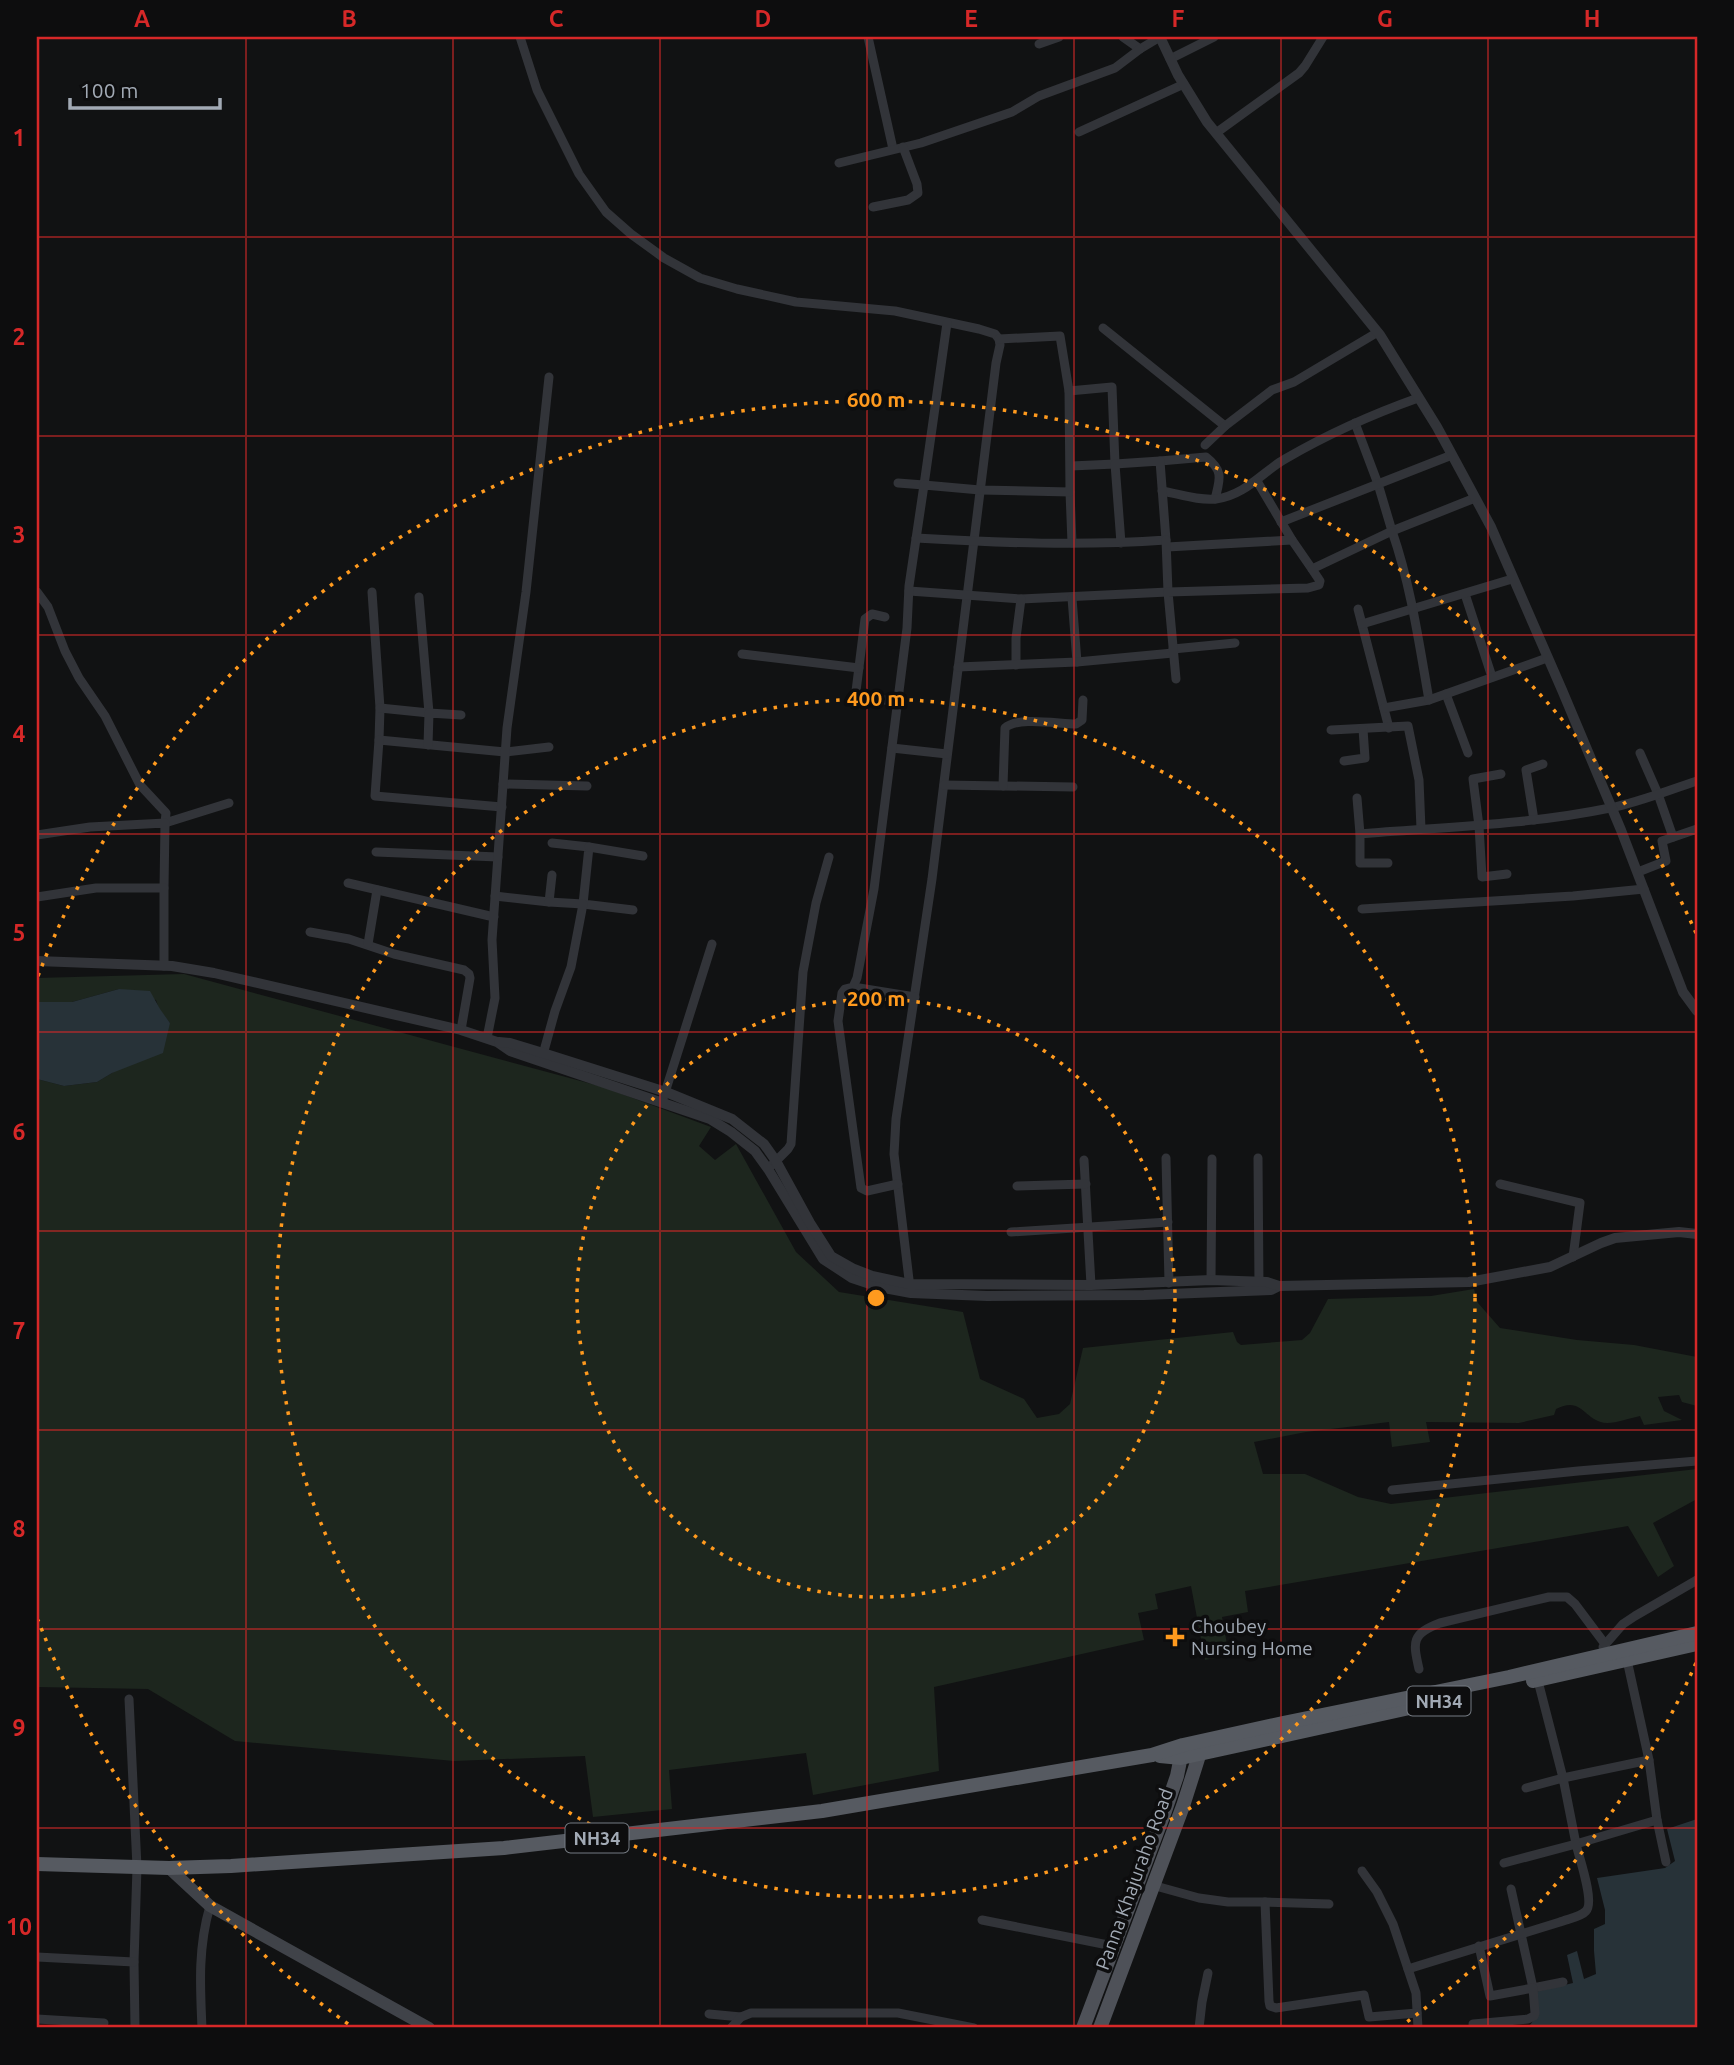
<svg xmlns="http://www.w3.org/2000/svg" width="1734" height="2065" viewBox="0 0 1734 2065" font-family="Ubuntu,sans-serif">
<rect width="100%" height="100%" fill="#111213"/>
<path fill="#1d261e" d="M184 974 603 1087 711 1127 699 1146 715 1160 736 1144 796 1252 839 1292 963 1312 980 1379 1024 1399 1037 1418 1059 1414 1070 1404 1083 1348 1233 1332 1237 1342 1241 1345 1302 1340 1310 1333 1328 1299 1431 1296 1474 1289 1478 1303 1500 1328 1577 1340 1634 1345 1697 1357V1406L1682 1402 1679 1395 1658 1397 1664 1411 1682 1420 1644 1425 1640 1416C1630 1418 1617 1423 1607 1423 1584 1422 1583 1395 1556 1409L1554 1415 1519 1423 1426 1422 1430 1442 1392 1447 1389 1422 1306 1432 1254 1442 1263 1474H1305L1358 1497 1391 1504 1697 1469V1499L1653 1523 1674 1566 1658 1577 1628 1526 1245 1591 1248 1612 1222 1617 1229 1655 1205 1660 1191 1586 1155 1594 1158 1609 1138 1613 1144 1640 934 1687 939 1771 813 1795 806 1753 669 1770 672 1809 593 1817 585 1756 454 1761 235 1741 148 1689 37 1687V1079L64 1086 97 1082 112 1073 170 1023 159 1009 156 1000 119 989 72 1002H37V978Z"/>
<g fill="#273238">
<polygon points="119,989 150,991 160,1009 170,1023 163,1053 112,1073 97,1082 64,1086 37,1079 37,1002 72,1002"/>
<polygon points="1697,1819 1697,2028 1500,2028 1530,2025 1538,2014 1535,1992 1573,1983 1567,1955 1577,1951 1584,1979 1596,1974 1594,1951 1594,1929 1605,1924 1605,1910 1597,1878 1665,1868 1675,1861 1667,1829"/>
</g>
<g fill="none" stroke-linecap="round" stroke-linejoin="round">
<g stroke="#323439" stroke-width="9">
<polyline points="520,37 537,90 579,174 606,212 631,234 664,258 700,278 737,289 796,302 895,311 979,329 995,334 999,339 1000,345 996,363 932,879 896,1119 894,1154 910,1288"/>
<polyline points="868,37 893,149"/>
<polyline points="1123,37 1140,49 1160,37"/>
<polyline points="1039,44 1059,37"/>
<polyline points="1170,59 1214,37"/>
<polyline points="1079,132 1184,84"/>
<polyline points="1216,133 1299,73 1305,66 1323,37"/>
<polyline points="839,163 921,143 1012,112 1039,96 1115,68 1140,49"/>
<polyline points="873,207 908,200 918,193 917,184 903,147"/>
<polyline points="1103,328 1225,426"/>
<polyline points="1069,391 1112,387 1115,464 1071,466"/>
<polyline points="1355,423 1378,484 1392,531 1475,498"/>
<polyline points="1205,445 1225,426 1272,390 1294,382 1378,332"/>
<path d="M1160 461 1206 457C1224 471 1220 479 1215 499"/>
<polyline points="898,483 924,485 947,323"/>
<path d="M1162 491C1179 494 1199 501 1216 499 1246 495 1262 472 1285 459 1328 434 1373 414 1418 398"/>
<polyline points="1070,492 1072,543"/>
<polyline points="1281,522 1452,455"/>
<path d="M916 538C1000 543 1083 546 1166 540L1160 461 1115 464 1121 543"/>
<polyline points="1292,540 1312,569"/>
<polyline points="1167,547 1292,540 1257,481"/>
<polyline points="909,591 1021,599 1168,592 1166,540"/>
<polyline points="37,592 48,607 65,651 79,678 105,716 140,785 166,813 165,823 229,803"/>
<polyline points="372,592 380,708 379,740 505,752 549,747"/>
<polyline points="1465,594 1492,677"/>
<polyline points="1072,598 1077,662"/>
<polyline points="1358,609 1389,728"/>
<polyline points="885,617 872,614 865,619 856,691 857,695 897,702"/>
<polyline points="1362,624 1512,579"/>
<polyline points="1173,649 1235,643"/>
<polyline points="742,654 859,668"/>
<polyline points="1016,665 1016,638 1021,599"/>
<polyline points="958,667 1077,662 1173,653"/>
<path d="M1176 679 1168 592 1308 588 1319 585 1320 581 1312 569 1392 531C1411 586 1419 643 1429 700L1384 708"/>
<polyline points="1446,694 1468,753"/>
<polyline points="1429,700 1547,658"/>
<polyline points="380,708 429,713 419,597"/>
<polyline points="1331,730 1408,726 1419,780 1421,829"/>
<polyline points="379,740 375,796 502,807"/>
<polyline points="428,745 429,713 461,715"/>
<polyline points="892,748 947,754"/>
<polyline points="1640,753 1658,794 1673,837"/>
<polyline points="1344,761 1365,758 1363,729"/>
<polyline points="1501,774 1473,779 1479,826 1482,877 1507,874"/>
<polyline points="503,784 587,786"/>
<polyline points="944,785 1073,787"/>
<path d="M1003 786 1005 728C1017 716 1059 724 1076 724L1082 720 1083 700"/>
<polyline points="1357,798 1360,834"/>
<polyline points="1534,820 1526,770 1543,764"/>
<polyline points="37,835 90,827 165,823 164,888"/>
<polyline points="552,843 589,847 583,904 633,910"/>
<polyline points="589,847 643,856"/>
<polyline points="376,852 498,857"/>
<path d="M1388 863H1360V834C1443 827 1528 825 1610 808 1640 802 1669 790 1697 781"/>
<polyline points="1638,872 1666,861 1662,841 1697,829"/>
<polyline points="348,883 494,917"/>
<polyline points="495,896 549,902 552,875"/>
<polyline points="37,897 96,888 164,888 164,966"/>
<polyline points="1362,909 1573,896 1644,889"/>
<polyline points="310,932 349,939 394,954 464,970 469,974 470,978 461,1030"/>
<polyline points="368,944 377,890"/>
<polyline points="853,987 915,997"/>
<polyline points="487,1038 495,998 492,940 507,728 526,592 549,377"/>
<polyline points="542,1058 555,1011 571,967 583,904 549,902"/>
<polyline points="662,1102 712,944"/>
<polyline points="1166,1158 1169,1283"/>
<polyline points="1258,1158 1259,1288"/>
<polyline points="1084,1160 1091,1285"/>
<polyline points="772,1165 788,1149 791,1144 803,972 816,903 829,857"/>
<polyline points="898,1184 867,1191 861,1188 838,1021 842,993 845,989 853,987 857,978 874,889 907,628 909,586 924,485 980,490 1070,492 1069,391 1060,336 999,339"/>
<polyline points="1500,1184 1580,1203 1573,1257"/>
<polyline points="1017,1186 1086,1184"/>
<polyline points="1011,1232 1168,1222"/>
<polyline points="1211,1280 1212,1159"/>
<polyline points="1392,1490 1578,1471 1697,1461"/>
<polyline points="1603,1647 1623,1624 1635,1616 1697,1580"/>
<polyline points="1627,1660 1649,1760"/>
<path d="M1419 1669C1413 1642 1411 1634 1440 1623L1549 1597H1567L1575 1604 1605 1644"/>
<polyline points="129,1699 137,1867 134,1962 135,2028"/>
<polyline points="1526,1788 1563,1778 1576,1844 1657,1820 1649,1760 1563,1778 1537,1677"/>
<polyline points="1657,1820 1666,1862"/>
<polyline points="1362,1871 1377,1892 1393,1924 1416,1993 1418,2028"/>
<polyline points="1152,1885 1199,1898 1228,1902 1265,1902"/>
<polyline points="1511,1889 1533,1988 1563,1982"/>
<polyline points="1329,1904 1265,1902 1269,2001 1270,2006 1276,2008 1364,1995 1369,2017 1417,2013"/>
<polyline points="982,1920 1113,1946"/>
<polyline points="37,1957 134,1962"/>
<path d="M1408 1969 1560 1922C1567 1919 1581 1917 1586 1911 1595 1902 1579 1857 1576 1844L1504 1863"/>
<polyline points="709,2014 741,2017"/>
<polyline points="37,2019 104,2023"/>
<polyline points="1473,2024 1528,2019 1534,2016 1535,2013 1533,1988 1490,1996 1479,1946"/>
<path d="M202 2028C200 1985 198 1947 210 1906"/>
<polyline points="731,2028 741,2017 751,2013 898,2013 974,2028"/>
<polyline points="1199,2028 1202,2002 1208,1973"/>
</g>
<g stroke="#323439" stroke-width="10">
<polyline points="1160,37 1178,75 1207,122 1380,335 1437,427 1491,527 1562,690 1621,830 1683,992 1697,1011"/>
<polyline points="37,961 172,966 214,973 461,1030 497,1042 510,1051 710,1119 731,1132 755,1151 768,1169 823,1259 852,1278 879,1287 911,1293 987,1296 1144,1295 1271,1290 1279,1286"/>
<polyline points="499,1042 510,1043 543,1053 666,1092 732,1119 764,1144 776,1161 810,1223 831,1256 854,1269 872,1276 909,1284 1091,1285 1211,1280 1267,1282 1279,1286 1469,1282 1550,1267 1601,1243 1615,1238 1679,1232 1697,1234"/>
</g>
<polyline stroke="#404349" stroke-width="12" points="169,1868 210,1906 429,2028"/>
<g stroke="#4e5158" stroke-width="14">
<polyline points="1083,2028 1165,1811 1177,1776 1183,1746"/>
<polyline points="1100,2028 1183,1806 1203,1743"/>
</g>
<g stroke="#565a61" stroke-width="14">
<polyline points="1533,1681 1697,1644"/>
<polyline points="1160,1756 1181,1758 1414,1707"/>
<polyline points="37,1864 169,1868 231,1866 504,1848 822,1811 1152,1755 1183,1745 1283,1723 1509,1677 1697,1633"/>
</g>
</g>
<path fill="none" stroke="#d62828" stroke-width="2" stroke-opacity="0.55" d="M246 37V2028M453 37V2028M660 37V2028M867 37V2028M1074 37V2028M1281 37V2028M1488 37V2028M37 237H1697M37 436H1697M37 635H1697M37 834H1697M37 1032H1697M37 1231H1697M37 1430H1697M37 1629H1697M37 1828H1697"/>
<g fill="none" stroke="#ff9a1e" stroke-width="3.5" stroke-dasharray="3.5 7">
<circle cx="876" cy="1298" r="299"/>
<circle cx="876" cy="1298" r="599"/>
<path d="M1696 1663A898 898 0 0 1 1404 2024M348 2024A898 898 0 0 1 38 1620M38 976A898 898 0 0 1 1696 933"/>
</g>
<path fill="#ff9a1e" stroke="#0d0d0e" stroke-width="2.5" d="M1171.5 1626.5h7v7h7v7h-7v7h-7v-7h-7v-7h7z"/>
<g text-anchor="middle" dominant-baseline="central" stroke-width="7" stroke-linejoin="round" paint-order="stroke">
<g fill="#0d0d0e" stroke="#757b83" stroke-width="2">
<rect x="1407.5" y="1686.5" width="63" height="29" rx="5"/>
<rect x="565.5" y="1823.5" width="63" height="29" rx="5"/>
</g>
<g font-size="18" font-weight="bold" fill="#a2aab5">
<text x="1439" y="1701">NH34</text>
<text x="597" y="1838">NH34</text>
</g>
<g font-size="19" fill="#a2aab5" stroke="#0d0d0e" text-anchor="start">
<text x="1191" y="1626">Choubey<tspan x="1191" dy="22">Nursing Home</tspan></text>
</g>
<g font-size="19" fill="#a2aab5" stroke="#0d0d0e">
<text transform="translate(1134 1879) rotate(-70)">Panna Khajuraho Road</text>
</g>
</g>
<circle cx="876" cy="1298" r="10" fill="#ff9a1e" stroke="#0d0d0e" stroke-width="3.5"/>
<g font-size="21" text-anchor="middle" font-weight="bold" fill="#ff9a1e" stroke="#0d0d0e" stroke-width="7" stroke-linejoin="round" paint-order="stroke">
<text x="876" y="407">600 m</text>
<text x="876" y="706">400 m</text>
<text x="876" y="1006">200 m</text>
</g>
<rect width="1734" height="2065" fill="none" stroke="#0d0d0e" stroke-width="77"/>
<path d="M70 98v10h150v-10" fill="none" stroke="#a2aab5" stroke-width="3.5"/>
<text x="80" y="98" font-size="21" fill="#a2aab5" stroke="#0d0d0e" stroke-width="5" paint-order="stroke">100 m</text>
<rect x="38" y="38" width="1658" height="1988" fill="none" stroke="#d62828" stroke-width="2.5"/>
<g font-size="23" text-anchor="middle" font-weight="bold" fill="#d62828">
<text x="142" y="27">A</text>
<text x="349" y="27">B</text>
<text x="556" y="27">C</text>
<text x="763" y="27">D</text>
<text x="971" y="27">E</text>
<text x="1178" y="27">F</text>
<text x="1385" y="27">G</text>
<text x="1592" y="27">H</text>
<text x="19" y="146">1</text>
<text x="19" y="345">2</text>
<text x="19" y="543">3</text>
<text x="19" y="742">4</text>
<text x="19" y="941">5</text>
<text x="19" y="1140">6</text>
<text x="19" y="1339">7</text>
<text x="19" y="1537">8</text>
<text x="19" y="1736">9</text>
<text x="19" y="1935">10</text>
</g>
</svg>
